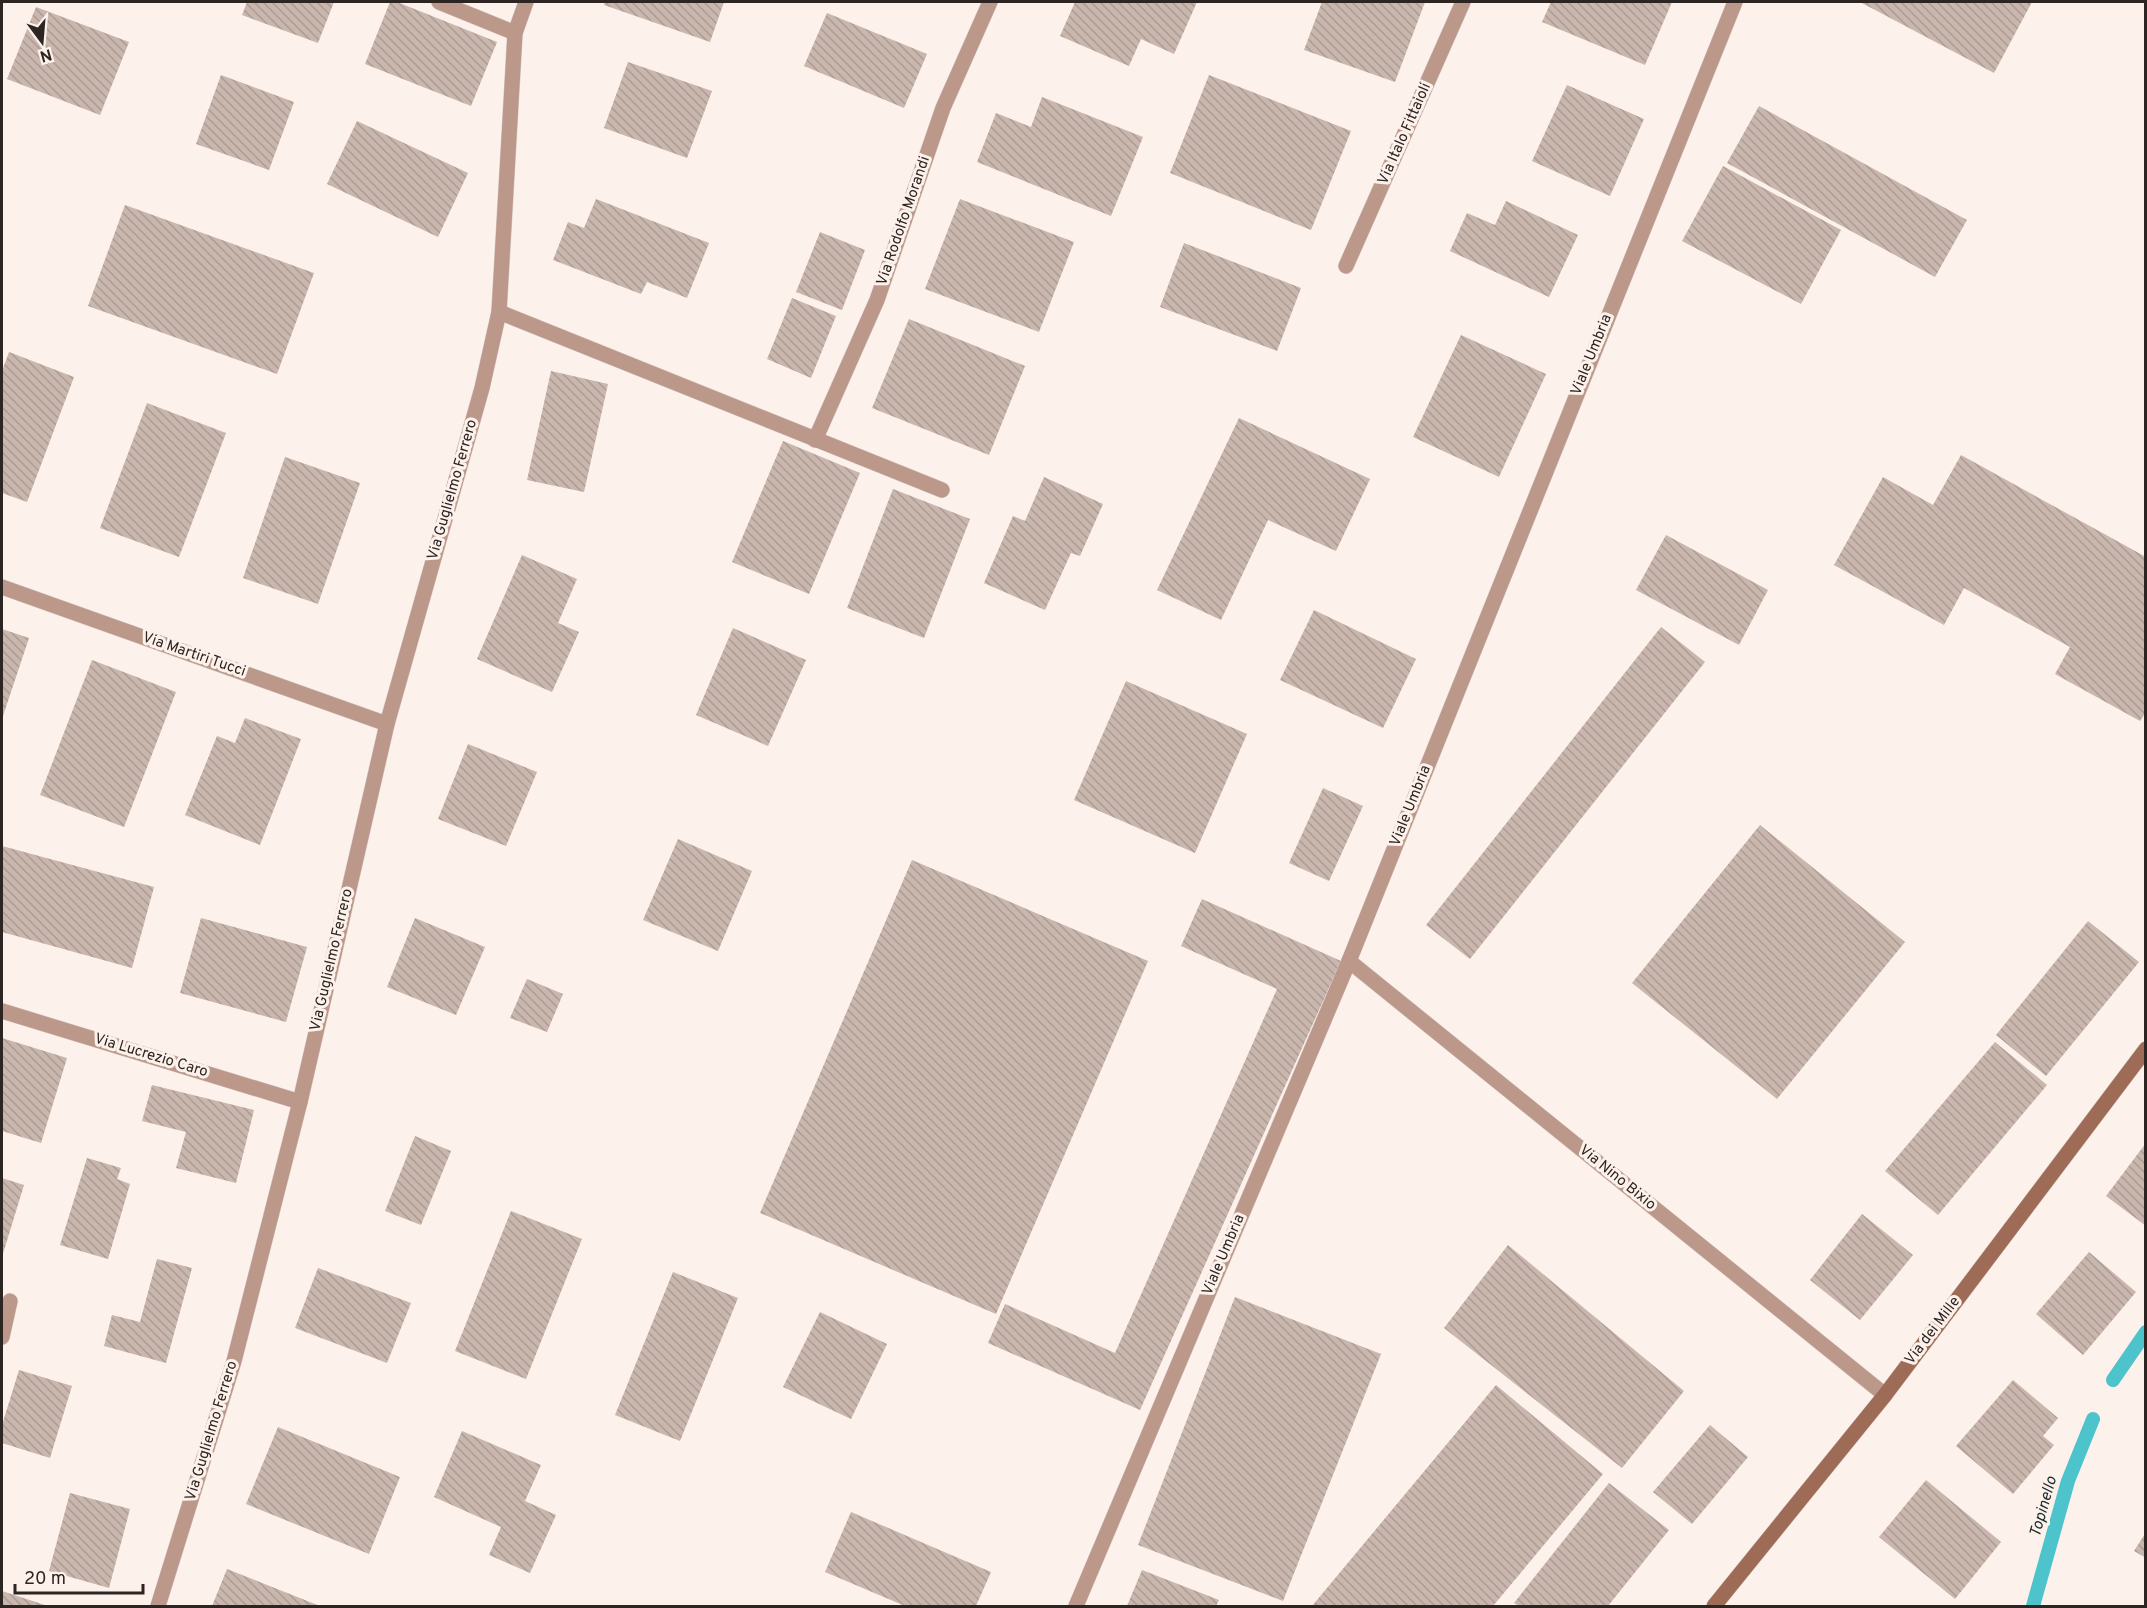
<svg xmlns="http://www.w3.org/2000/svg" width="2147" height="1608" viewBox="0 0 2147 1608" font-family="Overpass,sans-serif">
<defs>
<pattern id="building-back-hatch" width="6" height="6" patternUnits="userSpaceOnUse" patternTransform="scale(1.5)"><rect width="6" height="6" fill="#c9b6ad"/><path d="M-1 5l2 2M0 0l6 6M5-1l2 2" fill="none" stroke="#ad9c95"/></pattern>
</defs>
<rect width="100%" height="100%" fill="#fdf1eb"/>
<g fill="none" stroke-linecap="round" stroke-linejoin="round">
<g stroke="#4dc3cb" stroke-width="14">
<polyline points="2113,1380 2146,1332"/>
<polyline points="2033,1606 2068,1481 2093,1419"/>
</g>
</g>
<g fill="url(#building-back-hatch)">
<polygon points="247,2 334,2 318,43 242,15"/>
<polygon points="390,2 397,2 497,42 471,106 365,64"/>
<polygon points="605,2 724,2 710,42 604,5"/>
<polygon points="1075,2 1197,2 1174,54 1141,39 1129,66 1060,36"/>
<polygon points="1322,2 1425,2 1395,82 1304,50"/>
<polygon points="1551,2 1672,2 1645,65 1542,22"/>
<polygon points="1860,2 2032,2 1994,73"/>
<polygon points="36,7 129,42 100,115 7,79"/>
<polygon points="827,13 927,54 904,108 804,66"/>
<polygon points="628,62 712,91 687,158 604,128"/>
<polygon points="221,75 294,102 269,170 196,144"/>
<polygon points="1209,75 1351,131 1311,230 1170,173"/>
<polygon points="1567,85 1644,119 1610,196 1532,161"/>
<polygon points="1042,97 1143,137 1111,216 977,162 996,113 1031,127"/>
<polygon points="1759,106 1967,220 1935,277 1727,163"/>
<polygon points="357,121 468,173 438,237 327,184"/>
<polygon points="1723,166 1841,230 1801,304 1682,241"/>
<polygon points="596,199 709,243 687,298 647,282 641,294 553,260 568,222 584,228"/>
<polygon points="960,199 1074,242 1039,332 925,289"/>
<polygon points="1506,201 1578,235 1549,297 1450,251 1467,213 1495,225"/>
<polygon points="125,205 314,273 277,374 88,306"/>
<polygon points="820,232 865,250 842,310 796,292"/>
<polygon points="1184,243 1301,288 1277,351 1160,307"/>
<polygon points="792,298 836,316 811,378 767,359"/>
<polygon points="909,319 1025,366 989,455 872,408"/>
<polygon points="1461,335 1546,374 1499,477 1413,437"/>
<polygon points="9,352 74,377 27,502 2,493 2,371"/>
<polygon points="551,371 608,384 584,492 527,480"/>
<polygon points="147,403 226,433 179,557 100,528"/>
<polygon points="1239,418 1370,479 1336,551 1268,520 1221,620 1157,590"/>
<polygon points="783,441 860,473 809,594 732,562"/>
<polygon points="1961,455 2146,557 2146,712 2140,721 2055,674 2070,647 1964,588 1944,625 1834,565 1883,477 1933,505"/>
<polygon points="285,457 360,483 318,604 243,578"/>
<polygon points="1044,477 1103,504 1080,556 1071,553 1045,610 984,583 1013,516 1025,521"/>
<polygon points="893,489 970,519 924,638 847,608"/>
<polygon points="1666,535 1768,590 1739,645 1636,590"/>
<polygon points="522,555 577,579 558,623 579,632 552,692 477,659"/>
<polygon points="1314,610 1416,659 1383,728 1280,680"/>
<polygon points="1661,627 1705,662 1470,959 1426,925"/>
<polygon points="733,628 806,660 768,746 696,715"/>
<polygon points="2,629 29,638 2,719"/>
<polygon points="92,660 176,692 124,827 40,795"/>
<polygon points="1126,681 1247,734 1195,853 1074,800"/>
<polygon points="245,718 301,739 260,845 185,815 217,736 235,743"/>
<polygon points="468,744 537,772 506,846 438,819"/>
<polygon points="1323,788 1363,806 1329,881 1289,863"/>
<polygon points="1760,825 1905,942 1777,1099 1632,983"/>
<polygon points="678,839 752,871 718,951 643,920"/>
<polygon points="2,846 154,887 132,968 2,932"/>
<polygon points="912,860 1148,961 996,1314 760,1213"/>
<polygon points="1202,899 1341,961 1140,1410 988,1343 1005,1304 1115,1353 1277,989 1181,946"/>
<polygon points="201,918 307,947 286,1022 180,993"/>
<polygon points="415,918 485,947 456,1015 387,987"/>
<polygon points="2088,921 2139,962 2046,1076 1996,1035"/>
<polygon points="527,979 563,994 547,1032 510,1018"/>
<polygon points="2,1038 67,1058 41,1143 2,1131"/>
<polygon points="1995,1042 2047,1085 1938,1215 1885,1171"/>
<polygon points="152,1085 254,1110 236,1183 176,1168 186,1132 142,1121"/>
<polygon points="415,1136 451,1151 421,1225 385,1211"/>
<polygon points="2146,1143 2146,1226 2106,1196"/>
<polygon points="87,1158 121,1168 117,1179 130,1184 108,1259 60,1245"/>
<polygon points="2,1178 24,1185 2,1257"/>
<polygon points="511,1211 582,1239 526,1379 455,1351"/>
<polygon points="1862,1214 1913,1255 1860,1320 1810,1280"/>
<polygon points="1508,1245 1684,1391 1622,1468 1444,1328"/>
<polygon points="2089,1252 2136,1292 2083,1355 2036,1314"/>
<polygon points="157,1259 192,1268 166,1363 104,1346 112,1315 140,1322"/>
<polygon points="318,1268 411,1303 387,1363 295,1328"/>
<polygon points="673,1272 738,1298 680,1441 615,1415"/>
<polygon points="1235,1297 1381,1354 1283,1601 1138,1545"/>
<polygon points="820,1312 887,1344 851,1419 783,1387"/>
<polygon points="19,1370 72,1386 50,1458 2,1443 2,1425"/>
<polygon points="2013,1380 2058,1418 2043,1436 2054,1445 2013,1494 1956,1446"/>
<polygon points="1496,1385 1603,1474 1493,1606 1312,1606"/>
<polygon points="1710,1425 1748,1457 1692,1524 1653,1492"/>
<polygon points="278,1427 400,1477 369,1554 246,1504"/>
<polygon points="462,1431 541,1465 525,1501 556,1515 530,1573 489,1555 501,1527 434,1497"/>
<polygon points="1926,1480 2001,1542 1955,1599 1879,1537"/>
<polygon points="1609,1483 1669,1530 1608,1606 1519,1606 1514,1603"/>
<polygon points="70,1493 130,1509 109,1588 49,1571"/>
<polygon points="851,1512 991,1572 976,1606 905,1606 825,1572"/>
<polygon points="2146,1532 2146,1558 2134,1551"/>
<polygon points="227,1569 320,1606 212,1606"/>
<polygon points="1142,1570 1219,1600 1216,1606 1127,1606"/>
<polygon points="2,1591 48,1606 2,1606"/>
</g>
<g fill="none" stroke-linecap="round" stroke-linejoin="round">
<g stroke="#d7ccc7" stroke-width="16">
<g id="minor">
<polyline points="439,2 515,33"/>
<polyline points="1346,266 1463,2"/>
<polyline points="499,312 942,490"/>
<polyline points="815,440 877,300 943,108 990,2"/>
<polyline points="2,587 387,724"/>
<polyline points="1349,961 1885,1395"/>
<polyline points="2,1011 300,1102"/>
<polyline points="2,1337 10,1301"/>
<polyline points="1076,1606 1349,961 1735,2"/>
</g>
</g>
<g stroke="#d7ccc7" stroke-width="16">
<polyline id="tertiary" points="158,1606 234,1361 300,1102 387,724 482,388 499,312 515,33 526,2"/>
</g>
<g stroke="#d7ccc7" stroke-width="16">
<polyline id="secondary" points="1714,1606 1885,1395 2146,1049"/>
</g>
<use href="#minor" stroke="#bb988a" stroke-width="15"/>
<use href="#tertiary" stroke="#bb988a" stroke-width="15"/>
<use href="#secondary" stroke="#9e6b57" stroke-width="15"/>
</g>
<g text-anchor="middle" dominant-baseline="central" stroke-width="6" stroke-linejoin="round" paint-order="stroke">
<g font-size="15" fill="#2c2522" stroke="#fdf1eb">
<text transform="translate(1405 134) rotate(-66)">Via Italo Fittaioli</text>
<text transform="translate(904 221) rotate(-71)">Via Rodolfo Morandi</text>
<text transform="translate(1592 355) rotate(-68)">Viale Umbria</text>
<text transform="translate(453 490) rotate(-74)">Via Guglielmo Ferrero</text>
<text transform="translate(194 655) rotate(19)">Via Martiri Tucci</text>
<text transform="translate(1411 806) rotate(-68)">Viale Umbria</text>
<text transform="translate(332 960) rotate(-77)">Via Guglielmo Ferrero</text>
<text transform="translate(151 1056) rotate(17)">Via Lucrezio Caro</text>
<text transform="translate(1617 1178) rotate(39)">Via Nino Bixio</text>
<text transform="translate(1224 1255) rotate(-67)">Viale Umbria</text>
<text transform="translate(1933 1331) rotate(-53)">Via dei Mille</text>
<text transform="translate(212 1431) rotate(-73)">Via Guglielmo Ferrero</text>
</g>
<g font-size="16" font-style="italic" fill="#192d2f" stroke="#fdf1eb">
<text transform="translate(2044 1507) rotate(-74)">Topinello</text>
</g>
</g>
<rect width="2147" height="1608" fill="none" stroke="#2c2522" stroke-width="6"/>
<g transform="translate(42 42) rotate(164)" stroke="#fdf1eb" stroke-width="4.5" paint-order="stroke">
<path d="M0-4.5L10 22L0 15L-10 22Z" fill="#2c2522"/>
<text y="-9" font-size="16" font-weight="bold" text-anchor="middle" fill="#2c2522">N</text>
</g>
<path d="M15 1584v9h128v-9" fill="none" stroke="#2c2522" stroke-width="3"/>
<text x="24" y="1584" font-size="18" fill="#2c2522" stroke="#fdf1eb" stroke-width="4.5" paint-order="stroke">20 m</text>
</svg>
